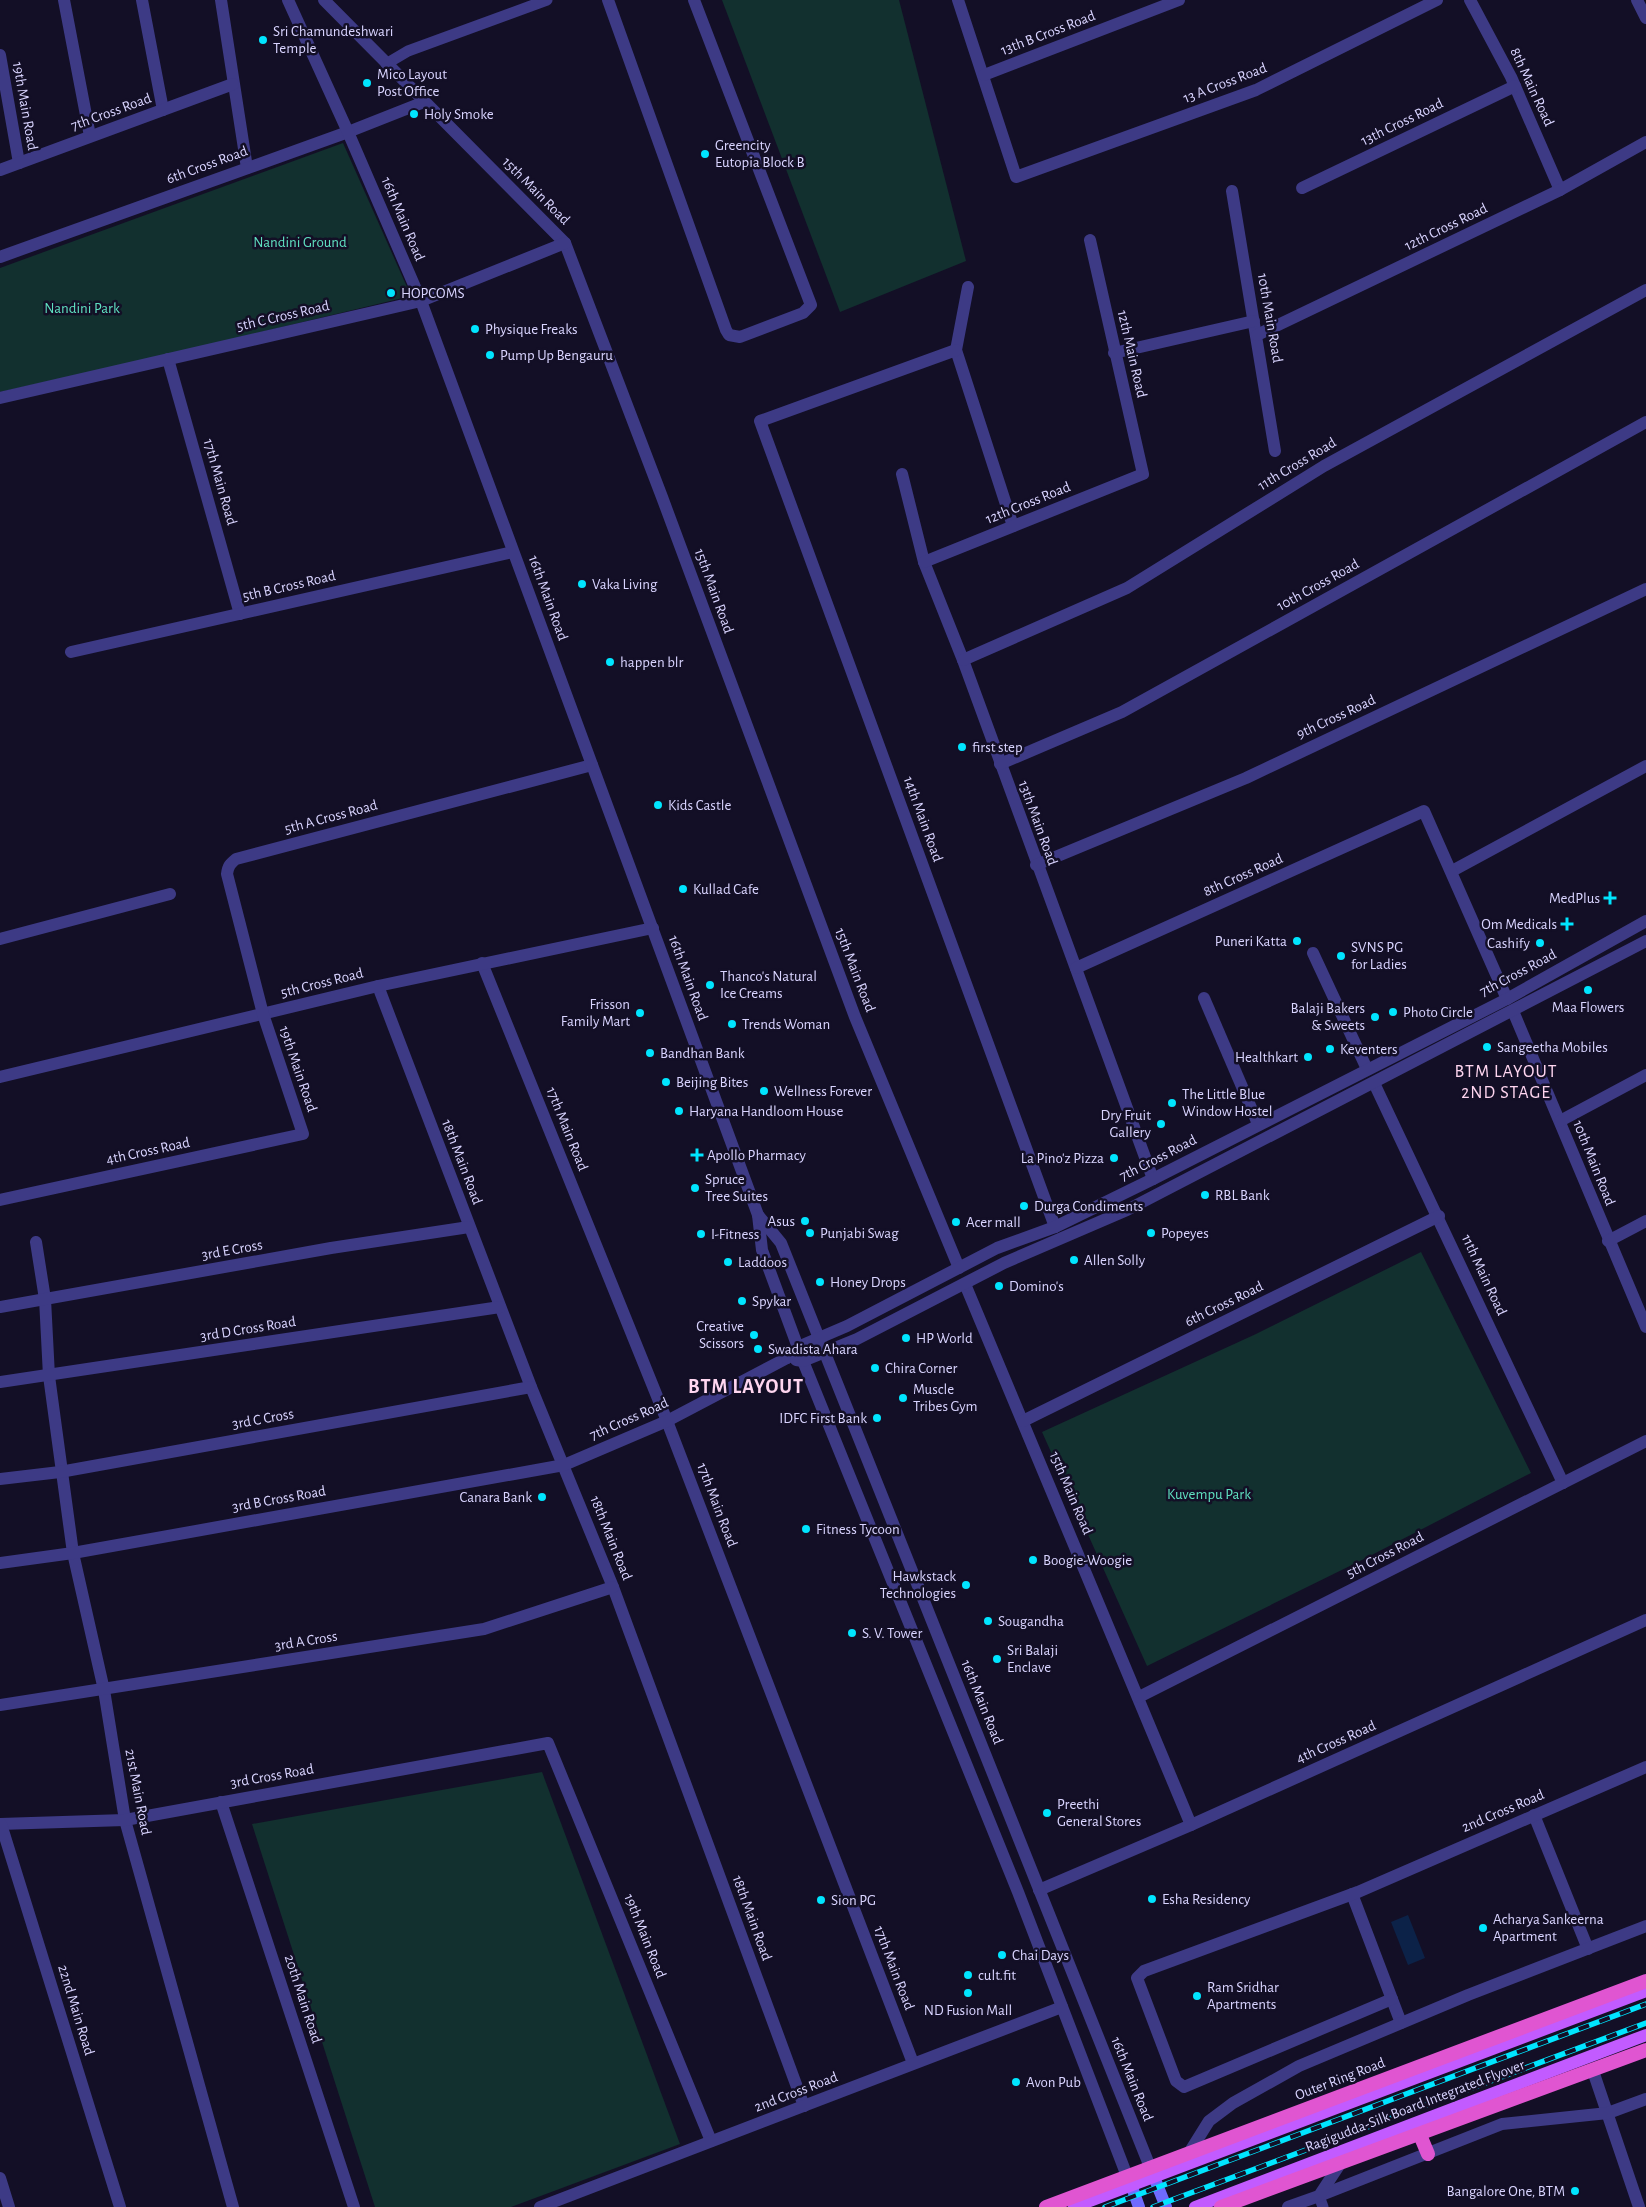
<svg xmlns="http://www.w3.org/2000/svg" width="1646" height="2207" viewBox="0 0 1646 2207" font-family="'Alegreya Sans',sans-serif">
<rect width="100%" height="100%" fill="#130f26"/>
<g fill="#12302f">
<polygon points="722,0 899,0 966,261 840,312"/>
<polygon points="343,143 411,296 162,356 0,392 0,268"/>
<polygon points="1421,1252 1531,1473 1360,1561 1147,1666 1042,1432 1256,1334"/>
<polygon points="542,1772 680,2144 511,2207 375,2207 252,1824"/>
</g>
<polygon fill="#0c2248" points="1408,1915 1425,1958 1408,1965 1391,1922"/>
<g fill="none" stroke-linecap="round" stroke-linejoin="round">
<g stroke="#3d3a85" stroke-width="11">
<polyline points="386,64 408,51 547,0"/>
<polyline points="1319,2196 1323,2207"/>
</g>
<g stroke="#3d3a85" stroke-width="12">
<polyline points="64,0 90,136"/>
<polyline points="142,0 163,110"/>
<polyline points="221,0 247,168"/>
<polyline points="324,0 565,243 662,497 855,1017 959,1268"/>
<polyline points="608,0 726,330 729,335 740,337 803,313 811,305 694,0"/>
<polyline points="958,0 1016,177 1256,90 1437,0"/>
<polyline points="1470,0 1511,77 1560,190"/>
<polyline points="0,55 19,163"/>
<polyline points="984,75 1179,0"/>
<polyline points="0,170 233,84"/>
<polyline points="1302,188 1515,86"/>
<polyline points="1232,191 1275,451"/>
<polyline points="0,257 348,132 424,102"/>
<polyline points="968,287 956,350 1013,526"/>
<polyline points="1257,335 1560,190 1646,142"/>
<polyline points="956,350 760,421 1055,1227"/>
<polyline points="1114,353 1254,321"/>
<polyline points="168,359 240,614"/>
<polyline points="0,398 421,301 565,243"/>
<polyline points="902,474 924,562 963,660 1153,1179"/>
<polyline points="924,562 1143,474 1090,240"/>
<polyline points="71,652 513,552"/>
<polyline points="963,660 1127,588 1324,466 1646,290"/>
<polyline points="1000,764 1122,712 1646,422"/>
<polyline points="1036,865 1246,778 1646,589"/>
<polyline points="1452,871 1646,766"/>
<polyline points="0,939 170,894"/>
<polyline points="1313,953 1367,1069"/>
<polyline points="482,963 667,1421 913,2063"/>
<polyline points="1076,968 1424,811 1507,999"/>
<polyline points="378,986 531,1387 613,1587 804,2106"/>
<polyline points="1204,998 1258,1124"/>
<polyline points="1513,1011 1646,1327"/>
<polyline points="0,1077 378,986 653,928"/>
<polyline points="1374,1083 1563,1483"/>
<polyline points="1560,1121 1646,1075"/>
<path d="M0 1200 303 1134 263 1014 227 874C228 866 230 864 236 859L592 765"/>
<polyline points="1608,1241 1646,1221"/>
<polyline points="36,1242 45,1299 49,1376 73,1553 104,1690 125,1820 233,2207"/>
<polyline points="965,1284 1191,1825"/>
<polyline points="0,1307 331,1248 469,1227"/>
<polyline points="0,1382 500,1307"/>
<polyline points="1023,1421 1439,1216"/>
<polyline points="0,1479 60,1472 531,1387"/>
<polyline points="0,1563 73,1553 564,1465 667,1421 787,1358"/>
<polyline points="1139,1697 1646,1441"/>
<polyline points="0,1705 484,1629 613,1587"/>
<polyline points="221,1802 354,2207"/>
<polyline points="1534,1815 1588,1949"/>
<polyline points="0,1824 125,1820 548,1743 711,2141"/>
<polyline points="1,1824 120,2207"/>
<polyline points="1039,1890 1191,1825 1646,1620"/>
<polyline points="1352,1894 1401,2023"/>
<polyline points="1392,1999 1184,2087 1176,2081 1137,1978 1144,1971 1358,1892 1646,1767"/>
<polyline points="1593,2071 1639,2207"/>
<polyline points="0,2178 9,2207"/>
<polyline points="540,2207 1062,2007"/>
</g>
<g stroke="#3d3a85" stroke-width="12">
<polyline points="288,0 348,132 421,301 758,1215 762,1250 803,1361 1018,1892 1127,2176"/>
<polyline points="1637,0 1646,18"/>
<polyline points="758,1215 781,1243 1150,2167"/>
<polyline points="787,1358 798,1347 847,1326 997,1248 1055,1227 1153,1179 1507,999 1646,921"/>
<polyline points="796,1360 803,1361 857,1339 1004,1263 1127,1210 1646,941"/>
<polyline points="1189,2153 1209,2121 1233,2103 1299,2066 1468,1995 1646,1926"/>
<polyline points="1319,2196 1502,2124 1608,2113 1646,2099"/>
<polyline points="1288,2207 1319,2196 1340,2164"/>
</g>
<g stroke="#6f6bff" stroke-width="12">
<polyline points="1150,2167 1166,2207"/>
<polyline points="1128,2176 1139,2207"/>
</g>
<g stroke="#c25bff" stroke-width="12">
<polyline points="1074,2207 1646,1991"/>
<polyline points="1195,2207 1646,2035"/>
</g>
<g stroke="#e055d1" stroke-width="14">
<polyline points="1420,2135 1428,2154"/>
<polyline points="1046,2207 1646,1981"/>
<polyline points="1221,2207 1646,2050"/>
</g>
<g stroke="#00e5ff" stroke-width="5.5">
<g id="rail">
<polyline points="1105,2207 1646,2004"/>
<polyline points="1153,2207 1646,2023"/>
</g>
</g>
<use href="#rail" stroke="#130f26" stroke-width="4" stroke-dasharray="11" stroke-linecap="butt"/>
</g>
<g fill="#00e5ff" stroke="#130f26" stroke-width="2">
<circle cx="263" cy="40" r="5"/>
<circle cx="367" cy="83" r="5"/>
<circle cx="414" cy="114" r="5"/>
<circle cx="705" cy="154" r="5"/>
<circle cx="391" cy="293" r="5"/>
<circle cx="475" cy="329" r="5"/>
<circle cx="490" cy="355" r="5"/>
<circle cx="582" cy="584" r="5"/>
<circle cx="610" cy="662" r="5"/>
<circle cx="962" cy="747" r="5"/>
<circle cx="658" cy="805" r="5"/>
<circle cx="683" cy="889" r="5"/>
<path d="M1607.5 890.5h5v5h5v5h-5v5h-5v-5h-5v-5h5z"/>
<path d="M1564.5 916.5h5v5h5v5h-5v5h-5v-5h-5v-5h5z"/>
<circle cx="1297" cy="941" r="5"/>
<circle cx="1540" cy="943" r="5"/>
<circle cx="1341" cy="956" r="5"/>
<circle cx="710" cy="985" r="5"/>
<circle cx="1588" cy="990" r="5"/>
<circle cx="1393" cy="1012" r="5"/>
<circle cx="640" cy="1013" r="5"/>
<circle cx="1375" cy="1017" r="5"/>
<circle cx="732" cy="1024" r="5"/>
<circle cx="1487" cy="1047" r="5"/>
<circle cx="1330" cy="1049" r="5"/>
<circle cx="650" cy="1053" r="5"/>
<circle cx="1308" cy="1057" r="5"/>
<circle cx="666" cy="1082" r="5"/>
<circle cx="764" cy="1091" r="5"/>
<circle cx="1172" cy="1103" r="5"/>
<circle cx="679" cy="1111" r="5"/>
<circle cx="1161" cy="1124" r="5"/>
<path d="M694.5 1147.5h5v5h5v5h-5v5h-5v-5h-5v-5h5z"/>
<circle cx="1114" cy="1158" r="5"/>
<circle cx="695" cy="1188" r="5"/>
<circle cx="1205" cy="1195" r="5"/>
<circle cx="1024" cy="1206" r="5"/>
<circle cx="805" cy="1221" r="5"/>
<circle cx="956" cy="1222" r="5"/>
<circle cx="810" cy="1233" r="5"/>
<circle cx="1151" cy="1233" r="5"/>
<circle cx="701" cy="1234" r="5"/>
<circle cx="1074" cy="1260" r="5"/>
<circle cx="728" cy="1262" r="5"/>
<circle cx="820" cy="1282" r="5"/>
<circle cx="999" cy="1286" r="5"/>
<circle cx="742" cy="1301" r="5"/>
<circle cx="754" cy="1335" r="5"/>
<circle cx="906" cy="1338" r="5"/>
<circle cx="758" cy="1349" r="5"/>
<circle cx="875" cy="1368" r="5"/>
<circle cx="903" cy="1398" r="5"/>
<circle cx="877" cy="1418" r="5"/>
<circle cx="542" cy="1497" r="5"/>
<circle cx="806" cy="1529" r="5"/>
<circle cx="1033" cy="1560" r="5"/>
<circle cx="966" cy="1585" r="5"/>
<circle cx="988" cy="1621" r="5"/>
<circle cx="852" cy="1633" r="5"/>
<circle cx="997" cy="1659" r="5"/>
<circle cx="1047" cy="1813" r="5"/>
<circle cx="1152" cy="1899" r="5"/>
<circle cx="821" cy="1900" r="5"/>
<circle cx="1483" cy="1928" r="5"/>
<circle cx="1002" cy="1955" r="5"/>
<circle cx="968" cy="1975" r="5"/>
<circle cx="968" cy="1993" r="5"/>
<circle cx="1197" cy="1996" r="5"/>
<circle cx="1016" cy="2082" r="5"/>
<circle cx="1575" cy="2191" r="5"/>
</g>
<g text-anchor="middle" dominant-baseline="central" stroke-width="5" stroke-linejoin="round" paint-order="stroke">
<g font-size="15" fill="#d9d4ff" stroke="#130f26" text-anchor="start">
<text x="273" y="31">Sri Chamundeshwari<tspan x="273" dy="17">Temple</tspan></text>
<text x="377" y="74">Mico Layout<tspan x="377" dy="17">Post Office</tspan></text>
<text x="424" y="114">Holy Smoke</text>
<text x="715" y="145">Greencity<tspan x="715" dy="17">Eutopia Block B</tspan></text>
<text x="401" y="293">HOPCOMS</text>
<text x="485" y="329">Physique Freaks</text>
<text x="500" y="355">Pump Up Bengauru</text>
<text x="592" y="584">Vaka Living</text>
<text x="620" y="662">happen blr</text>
<text x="972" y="747">first step</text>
<text x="668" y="805">Kids Castle</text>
<text x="693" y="889">Kullad Cafe</text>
<text x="1600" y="898" text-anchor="end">MedPlus</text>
<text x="1557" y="924" text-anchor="end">Om Medicals</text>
<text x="1287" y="941" text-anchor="end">Puneri Katta</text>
<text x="1530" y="943" text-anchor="end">Cashify</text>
<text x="1351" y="947">SVNS PG<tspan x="1351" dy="17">for Ladies</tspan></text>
<text x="720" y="976">Thanco's Natural<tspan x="720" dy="17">Ice Creams</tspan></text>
<text x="630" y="1004" text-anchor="end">Frisson<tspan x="630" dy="17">Family Mart</tspan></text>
<text x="1588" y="1007" text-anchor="middle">Maa Flowers</text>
<text x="1365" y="1008" text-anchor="end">Balaji Bakers<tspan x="1365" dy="17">&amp; Sweets</tspan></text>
<text x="1403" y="1012">Photo Circle</text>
<text x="742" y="1024">Trends Woman</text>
<text x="1497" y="1047">Sangeetha Mobiles</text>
<text x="1340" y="1049">Keventers</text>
<text x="660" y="1053">Bandhan Bank</text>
<text x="1298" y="1057" text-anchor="end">Healthkart</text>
<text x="676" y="1082">Beijing Bites</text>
<text x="774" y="1091">Wellness Forever</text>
<text x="1182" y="1094">The Little Blue<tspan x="1182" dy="17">Window Hostel</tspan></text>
<text x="689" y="1111">Haryana Handloom House</text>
<text x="1151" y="1115" text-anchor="end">Dry Fruit<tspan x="1151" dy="17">Gallery</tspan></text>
<text x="707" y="1155">Apollo Pharmacy</text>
<text x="1104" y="1158" text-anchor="end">La Pino'z Pizza</text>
<text x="705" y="1179">Spruce<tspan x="705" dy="17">Tree Suites</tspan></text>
<text x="1215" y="1195">RBL Bank</text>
<text x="1034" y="1206">Durga Condiments</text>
<text x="795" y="1221" text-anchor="end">Asus</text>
<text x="966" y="1222">Acer mall</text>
<text x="820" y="1233">Punjabi Swag</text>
<text x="1161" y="1233">Popeyes</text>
<text x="711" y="1234">I-Fitness</text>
<text x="1084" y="1260">Allen Solly</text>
<text x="738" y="1262">Laddoos</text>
<text x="830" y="1282">Honey Drops</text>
<text x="1009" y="1286">Domino's</text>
<text x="752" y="1301">Spykar</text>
<text x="744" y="1326" text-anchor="end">Creative<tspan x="744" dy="17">Scissors</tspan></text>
<text x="916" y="1338">HP World</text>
<text x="768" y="1349">Swadista Ahara</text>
<text x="885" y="1368">Chira Corner</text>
<text x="913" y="1389">Muscle<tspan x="913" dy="17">Tribes Gym</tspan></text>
<text x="867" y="1418" text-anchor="end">IDFC First Bank</text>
<text x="532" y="1497" text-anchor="end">Canara Bank</text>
<text x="816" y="1529">Fitness Tycoon</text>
<text x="1043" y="1560">Boogie-Woogie</text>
<text x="956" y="1576" text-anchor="end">Hawkstack<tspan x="956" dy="17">Technologies</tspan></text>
<text x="998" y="1621">Sougandha</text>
<text x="862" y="1633">S. V. Tower</text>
<text x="1007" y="1650">Sri Balaji<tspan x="1007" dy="17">Enclave</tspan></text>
<text x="1057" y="1804">Preethi<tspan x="1057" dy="17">General Stores</tspan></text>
<text x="1162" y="1899">Esha Residency</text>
<text x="831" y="1900">Sion PG</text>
<text x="1493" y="1919">Acharya Sankeerna<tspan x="1493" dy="17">Apartment</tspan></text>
<text x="1012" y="1955">Chai Days</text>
<text x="978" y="1975">cult.fit</text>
<text x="1207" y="1987">Ram Sridhar<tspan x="1207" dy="17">Apartments</tspan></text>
<text x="968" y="2010" text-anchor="middle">ND Fusion Mall</text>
<text x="1026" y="2082">Avon Pub</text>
<text x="1565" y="2191" text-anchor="end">Bangalore One, BTM</text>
</g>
<g font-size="15" fill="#d9d4ff" stroke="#130f26">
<text transform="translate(1048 33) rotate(-21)">13th B Cross Road</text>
<text transform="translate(1225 83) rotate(-21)">13 A Cross Road</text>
<text transform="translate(1532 87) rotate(65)">8th Main Road</text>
<text transform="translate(25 106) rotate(80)">19th Main Road</text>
<text transform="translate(111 112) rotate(-20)">7th Cross Road</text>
<text transform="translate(1402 122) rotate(-26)">13th Cross Road</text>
<text transform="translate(207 165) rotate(-20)">6th Cross Road</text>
<text transform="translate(536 191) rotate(45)">15th Main Road</text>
<text transform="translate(403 219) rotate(67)">16th Main Road</text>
<text transform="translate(1446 227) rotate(-26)">12th Cross Road</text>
<text transform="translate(283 316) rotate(-13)">5th C Cross Road</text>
<text transform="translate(1270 318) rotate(80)">10th Main Road</text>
<text transform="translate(1132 354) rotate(77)">12th Main Road</text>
<text transform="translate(1297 464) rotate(-31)">11th Cross Road</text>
<text transform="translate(220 482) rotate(74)">17th Main Road</text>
<text transform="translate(1028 503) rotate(-22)">12th Cross Road</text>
<text transform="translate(1318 585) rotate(-29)">10th Cross Road</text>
<text transform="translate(289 586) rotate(-13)">5th B Cross Road</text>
<text transform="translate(714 591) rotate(70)">15th Main Road</text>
<text transform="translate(548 598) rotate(70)">16th Main Road</text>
<text transform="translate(1336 717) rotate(-25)">9th Cross Road</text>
<text transform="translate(331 817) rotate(-15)">5th A Cross Road</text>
<text transform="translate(923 819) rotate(70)">14th Main Road</text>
<text transform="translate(1038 823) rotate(70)">13th Main Road</text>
<text transform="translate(1243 875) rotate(-24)">8th Cross Road</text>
<text transform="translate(855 970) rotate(69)">15th Main Road</text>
<text transform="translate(1518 973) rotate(-28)">7th Cross Road</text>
<text transform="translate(688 978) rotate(70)">16th Main Road</text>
<text transform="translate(322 983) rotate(-14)">5th Cross Road</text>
<text transform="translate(298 1069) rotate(71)">19th Main Road</text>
<text transform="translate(567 1129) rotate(68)">17th Main Road</text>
<text transform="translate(148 1151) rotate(-12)">4th Cross Road</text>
<text transform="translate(1158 1158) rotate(-27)">7th Cross Road</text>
<text transform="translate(462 1162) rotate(69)">18th Main Road</text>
<text transform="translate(1594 1163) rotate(68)">10th Main Road</text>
<text transform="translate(232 1250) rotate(-10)">3rd E Cross</text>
<text transform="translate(1484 1275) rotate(65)">11th Main Road</text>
<text transform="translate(1224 1304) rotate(-26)">6th Cross Road</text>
<text transform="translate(248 1329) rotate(-9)">3rd D Cross Road</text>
<text transform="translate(263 1419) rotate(-10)">3rd C Cross</text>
<text transform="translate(629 1419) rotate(-24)">7th Cross Road</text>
<text transform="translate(1071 1493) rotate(67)">15th Main Road</text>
<text transform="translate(279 1499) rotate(-10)">3rd B Cross Road</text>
<text transform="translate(717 1505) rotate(69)">17th Main Road</text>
<text transform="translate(611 1538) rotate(68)">18th Main Road</text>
<text transform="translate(1385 1555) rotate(-27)">5th Cross Road</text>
<text transform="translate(306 1641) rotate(-9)">3rd A Cross</text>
<text transform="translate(982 1702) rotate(68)">16th Main Road</text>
<text transform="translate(1336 1742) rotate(-24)">4th Cross Road</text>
<text transform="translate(272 1776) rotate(-10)">3rd Cross Road</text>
<text transform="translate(138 1792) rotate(79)">21st Main Road</text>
<text transform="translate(1503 1811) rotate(-23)">2nd Cross Road</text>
<text transform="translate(752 1918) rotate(70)">18th Main Road</text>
<text transform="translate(645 1936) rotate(68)">19th Main Road</text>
<text transform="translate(894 1968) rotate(69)">17th Main Road</text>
<text transform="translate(303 1999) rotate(72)">20th Main Road</text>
<text transform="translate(76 2010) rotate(73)">22nd Main Road</text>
<text transform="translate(1132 2079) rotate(68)">16th Main Road</text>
<text transform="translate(1340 2079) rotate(-21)">Outer Ring Road</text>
<text transform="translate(796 2092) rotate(-21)">2nd Cross Road</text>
<text transform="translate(1415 2106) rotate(-21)">Ragigudda-Silk Board Integrated Flyover</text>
</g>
<g font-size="15" fill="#5fe0c0" stroke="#130f26">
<text x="300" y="242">Nandini Ground</text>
<text x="82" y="308">Nandini Park</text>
<text x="1209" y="1494">Kuvempu Park</text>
</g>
<g font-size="18" letter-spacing="1" fill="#ffd6f0" stroke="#130f26">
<text x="1506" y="1072">BTM LAYOUT<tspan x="1506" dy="21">2ND STAGE</tspan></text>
</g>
<g font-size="20" font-weight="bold" letter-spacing="1" fill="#ffd6f0" stroke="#130f26">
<text x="746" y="1387">BTM LAYOUT</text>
</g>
</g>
</svg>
